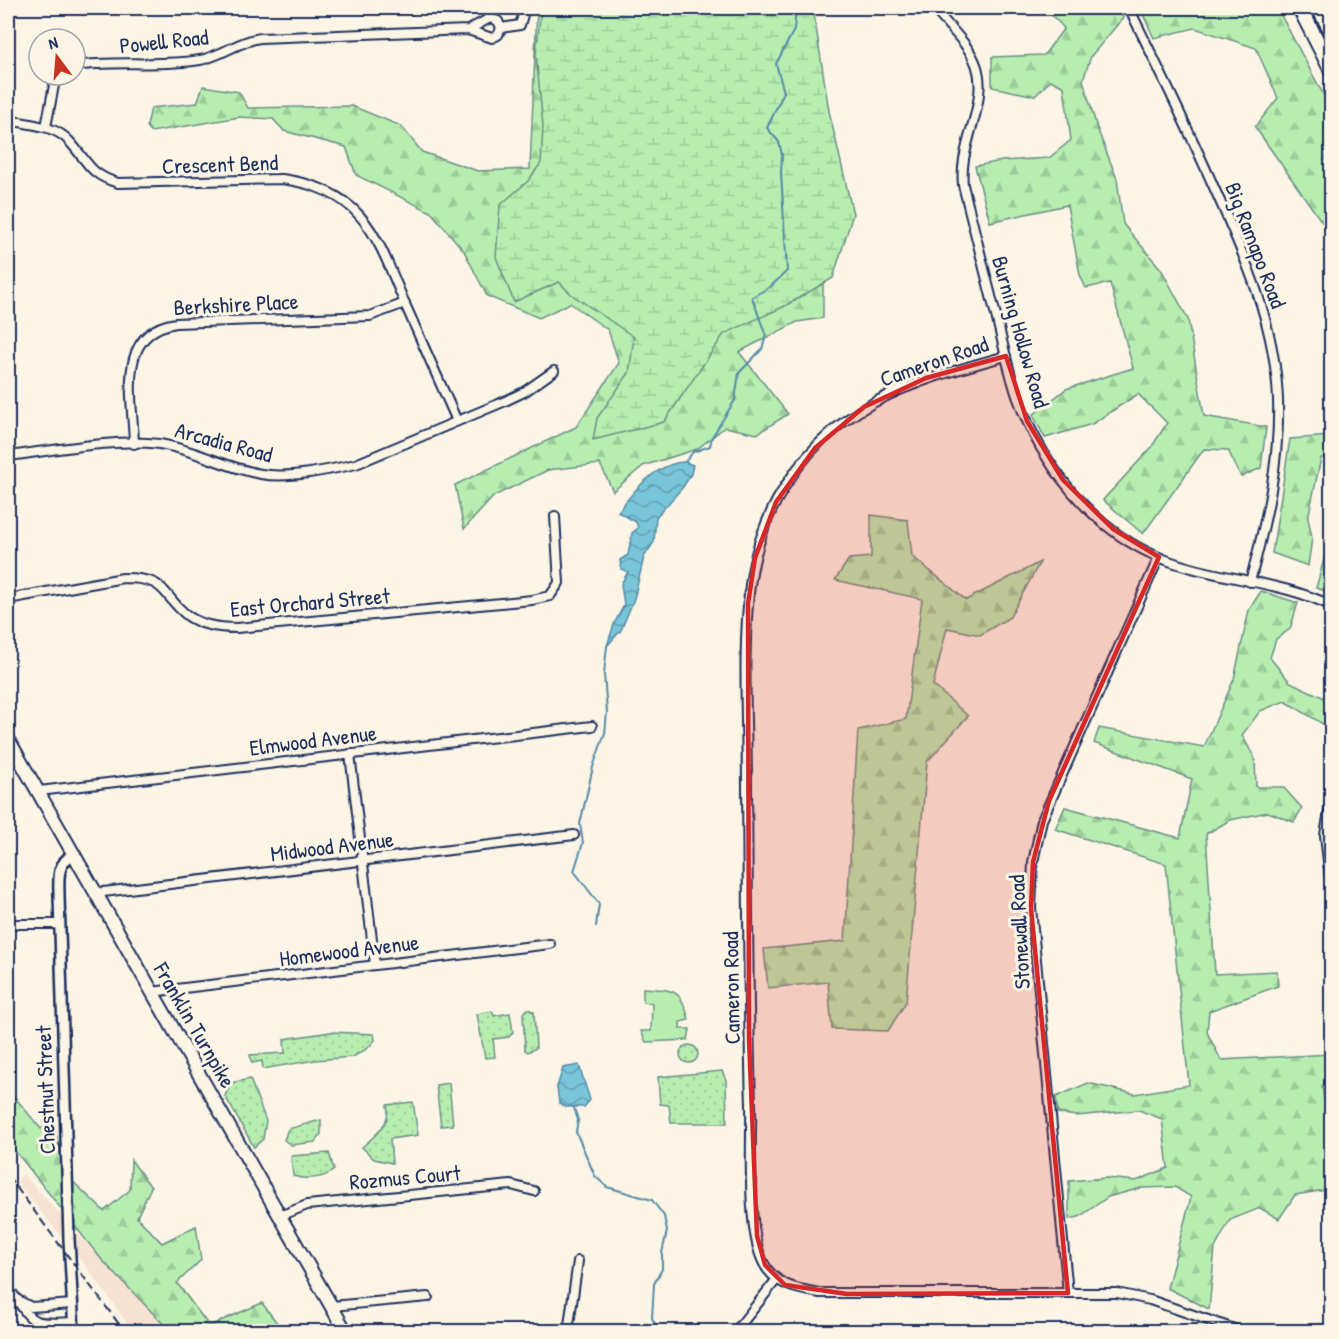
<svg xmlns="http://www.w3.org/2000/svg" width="1339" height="1339" viewBox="0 0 1339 1339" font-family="'Patrick Hand',sans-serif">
<defs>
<pattern id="forest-firs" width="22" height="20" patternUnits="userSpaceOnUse" patternTransform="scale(1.5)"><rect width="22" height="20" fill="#b7eeb0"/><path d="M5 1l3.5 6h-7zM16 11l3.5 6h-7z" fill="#9dcc9a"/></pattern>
<pattern id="wetland-marsh" width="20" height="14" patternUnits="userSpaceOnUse" patternTransform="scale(1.5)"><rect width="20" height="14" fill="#b7eeb0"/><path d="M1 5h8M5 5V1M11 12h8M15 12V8" fill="none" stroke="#9dcc9a"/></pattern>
<pattern id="garden-dots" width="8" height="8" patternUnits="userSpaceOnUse" patternTransform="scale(1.5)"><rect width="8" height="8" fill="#b7eeb0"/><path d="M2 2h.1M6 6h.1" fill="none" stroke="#9dcc9a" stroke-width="1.8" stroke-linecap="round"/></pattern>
<pattern id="water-waves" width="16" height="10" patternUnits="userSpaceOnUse" patternTransform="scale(1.5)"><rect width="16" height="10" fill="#79c5d8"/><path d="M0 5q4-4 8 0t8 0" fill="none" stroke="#62a0b2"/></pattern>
</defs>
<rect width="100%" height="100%" fill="#fcf5e5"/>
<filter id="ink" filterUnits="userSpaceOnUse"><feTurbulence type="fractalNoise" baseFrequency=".0167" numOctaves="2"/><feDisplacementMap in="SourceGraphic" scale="12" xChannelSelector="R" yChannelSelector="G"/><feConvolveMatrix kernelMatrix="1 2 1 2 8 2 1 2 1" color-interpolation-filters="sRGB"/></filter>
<g filter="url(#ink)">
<polygon fill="#f7e2d1" points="23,1174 102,1260 170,1331 133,1331 88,1269 17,1182"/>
<path fill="#b7eeb0" stroke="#698e87" stroke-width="1.5" d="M643 988C674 990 681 988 689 1020L680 1022V1029H690L688 1040 646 1042 641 1031H651L652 1003 643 1002Z"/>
<g fill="url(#forest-firs)" stroke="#698e87" stroke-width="1.5">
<polygon points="537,8 787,8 823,273 823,318 797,322 739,352 788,414 757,434 725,427 697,449 643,466 613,491 600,464 548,470 494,496 464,529 455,485 576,427 619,363 608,330 570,303 539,318 487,296 464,251 431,212 356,175 346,147 284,131 273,119 240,117 151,132 147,126 151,108 197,103 203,86 239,92 248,108 352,106 401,126 422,152 478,171 530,169"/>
<polygon points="1045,8 1120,8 1123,18 1091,56 1083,80 1097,128 1117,179 1123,224 1161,269 1188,319 1204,416 1266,427 1261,468 1241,477 1228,450 1204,449 1143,534 1103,500 1151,448 1167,423 1138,394 1092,424 1045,438 1033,415 1066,389 1133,368 1110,283 1086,288 1080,275 1067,205 990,222 975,166 1002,161 1049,158 1071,140 1064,87 1051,80 1035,96 992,87 992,57 1044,55 1064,28"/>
<polygon points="1140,8 1277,8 1331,109 1331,235 1255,127 1278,98 1256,48 1195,28 1154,38"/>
<polygon points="1331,436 1331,458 1321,458 1308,518 1312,538 1308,566 1272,553 1290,439"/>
<polygon points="871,515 908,520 912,556 966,600 1040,562 1010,617 980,635 947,628 933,685 968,716 927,762 906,1002 888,1031 832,1029 828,982 768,988 764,949 845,941 858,730 906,719 922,599 835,580 849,559 871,557"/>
<polygon points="1331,550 1331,593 1316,588 1326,552"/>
<polygon points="1261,591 1298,603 1290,629 1276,639 1270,658 1290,682 1331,701 1331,729 1285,701 1260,711 1242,735 1255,759 1256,787 1283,787 1302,808 1294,822 1268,812 1230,820 1206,834 1215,974 1277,971 1278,986 1209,1011 1207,1032 1221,1060 1331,1054 1331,1077 1322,1086 1324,1101 1331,1108 1331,1189 1295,1195 1279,1219 1260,1208 1230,1220 1215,1248 1209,1309 1167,1288 1191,1197 1175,1187 1141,1188 1108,1197 1079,1217 1069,1219 1069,1181 1106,1178 1136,1181 1168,1168 1162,1119 1139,1110 1076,1116 1058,1113 1056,1097 1088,1083 1135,1094 1189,1085 1166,864 1055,829 1065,807 1180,838 1192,779 1094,743 1099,728 1204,747 1234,679 1249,610"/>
<polygon points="8,1089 41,1129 53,1119 65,1174 104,1211 130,1190 131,1160 151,1187 137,1217 162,1243 196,1226 201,1260 177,1283 209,1326 262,1303 283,1331 170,1331 102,1260 8,1142"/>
</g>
<polygon fill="url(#wetland-marsh)" stroke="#698e87" stroke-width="1.5" points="541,8 813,8 829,111 853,214 833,278 783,307 724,334 664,422 593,440 597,418 629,373 634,337 571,294 559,282 514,302 496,257 500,205 528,181 541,163 543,126 536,54"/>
<g fill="url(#garden-dots)" stroke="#698e87" stroke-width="1.5">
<polygon points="528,1009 534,1012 536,1048 528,1052 525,1050 523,1013"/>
<polygon points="492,1011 494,1016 510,1013 513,1032 509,1037 493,1039 495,1057 485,1058 477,1014"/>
<polygon points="331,1032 374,1034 375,1040 368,1048 353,1057 315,1060 263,1069 262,1061 252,1063 250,1055 285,1053 284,1039"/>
<circle cx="689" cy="1054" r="9"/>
<polygon points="722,1071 726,1080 727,1123 671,1123 669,1105 660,1104 658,1077"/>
<polygon points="250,1079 266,1121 263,1139 254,1147 225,1096 231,1083"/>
<polygon points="449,1083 453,1125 441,1126 436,1085"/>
<path d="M413 1102 418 1135 390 1139 392 1163 374 1159 362 1147C374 1137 392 1123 387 1105Z"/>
<polygon points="321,1120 321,1134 315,1142 291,1145 284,1140 288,1129"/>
<path d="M329 1153 334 1170C324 1179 305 1180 293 1176L291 1156Z"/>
</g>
<g fill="url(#water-waves)" stroke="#5389a7" stroke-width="1.5">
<path d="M685 462 693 465 691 474 683 487 656 517 654 542 644 557 634 599 621 630 607 646 614 624 624 605 621 584 628 572 621 569 620 560 628 555 632 533 638 528 636 522 618 512C633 491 658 462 685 462Z"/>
<polygon points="579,1065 590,1100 584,1107 566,1107 559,1103 557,1087 563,1068"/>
</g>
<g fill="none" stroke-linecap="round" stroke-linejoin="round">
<g stroke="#5389a7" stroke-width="2">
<polyline points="685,462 693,452 710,446 712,437 735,400 739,373 762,349 766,336 752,297 770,287 787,271 781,173 782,155 779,142 767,128 784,92 776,64 794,30 796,8"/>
<polyline points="596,926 599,904 574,871 583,843 580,824 593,767 605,733 607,712 604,674 607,646"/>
<polyline points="574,1108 578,1120 576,1132 595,1176 607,1187 652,1200 664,1216 667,1231 662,1253 662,1269 654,1284 652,1318 659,1332"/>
</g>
<g stroke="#1b2f5e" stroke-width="12">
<g id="minor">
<path d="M933 8C975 55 991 65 971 130 966 149 961 165 963 185 973 224 983 264 993 304 1001 334 1007 366 1017 396 1041 464 1093 531 1161 558 1216 580 1279 580 1332 606"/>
<path d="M1129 8C1159 69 1189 130 1216 192 1246 259 1275 324 1278 399 1280 463 1266 521 1250 582"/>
<polyline points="501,28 520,25 525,8"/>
<path d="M75 66C116 60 159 67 200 60 222 56 238 41 260 38L468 30 492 38 498 35 501 28 498 21 490 18 468 30"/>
<path d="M8 120C27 124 55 125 69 141 88 161 88 174 118 183L282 179C364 190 377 237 405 304 422 343 440 382 457 421"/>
<polyline points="46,127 56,75"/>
<path d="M1006 356C908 383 830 404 777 500 763 526 754 556 750 585 742 651 747 720 747 787 748 893 748 1000 751 1106 752 1147 746 1226 763 1262 775 1286 797 1289 820 1293H1117L1150 1300 1243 1332"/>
<path d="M134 444C133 399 115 332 176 323L370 316 405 303"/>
<path d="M8 456C52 451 116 438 159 444 194 449 226 468 261 474 288 479 329 470 356 464L503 402 524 392 554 371"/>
<path d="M8 599 123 578C169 578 160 594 188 616 202 626 220 628 237 628L532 600 550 596 559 583 555 516"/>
<polyline points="350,754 375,965"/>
<polyline points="39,791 592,726"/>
<polyline points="1332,793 1325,835 1332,897"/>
<polyline points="95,893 574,835"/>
<polyline points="8,924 59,924"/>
<polyline points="151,992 550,944"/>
<polyline points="280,1216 307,1205 511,1185 534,1191"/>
<path d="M8 1287C34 1323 26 1325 74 1322"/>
<polyline points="1068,1293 1031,908 1033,862 1042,820 1159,557"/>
<polyline points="18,1300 31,1307 73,1304"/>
<polyline points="332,1306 428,1297"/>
<polyline points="568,1332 578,1261"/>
<polyline points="735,1332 777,1279"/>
<polyline points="1288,1332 1332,1329"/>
</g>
</g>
<g stroke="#1b2f5e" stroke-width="14">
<path id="tertiary" d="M73 854C56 865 59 878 59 896L69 1239 74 1332"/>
</g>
<g stroke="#1b2f5e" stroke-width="16">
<polyline id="primary" points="8,739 346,1332"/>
</g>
<g stroke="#1b2f5e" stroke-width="18">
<g id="trunk">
<polyline points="1300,8 1332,71"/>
<polyline points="1319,8 1332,32"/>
</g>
</g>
<use href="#minor" stroke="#fcf5e5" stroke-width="8"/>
<use href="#tertiary" stroke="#fcf5e5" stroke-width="9"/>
<use href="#primary" stroke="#fcf5e5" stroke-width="12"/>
<use href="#trunk" stroke="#fcf5e5" stroke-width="14"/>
<polyline stroke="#1b2f5e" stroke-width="2" stroke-dasharray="9 4.5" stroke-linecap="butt" points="8,1176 125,1332"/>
</g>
</g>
<path fill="#d62828" fill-opacity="0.2" stroke="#d62828" stroke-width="4.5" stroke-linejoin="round" d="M1006 356 1027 421 1063 480 1113 529 1159 557 1049 801 1033 862 1031 908 1068 1293 847 1294 785 1285 765 1265 757 1236 749 1040 748 604 755 558 776 502 815 448 864 407 926 378Z"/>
<g text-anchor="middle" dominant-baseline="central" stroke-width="6" stroke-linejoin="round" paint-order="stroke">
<g font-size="22" fill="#1b2f5e" stroke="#fcf5e5">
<text transform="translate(164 41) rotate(-6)">Powell Road</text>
<text transform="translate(220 164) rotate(-2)">Crescent Bend</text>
<text transform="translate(1256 245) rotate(69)">Big Ramapo Road</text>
<text transform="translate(236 304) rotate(-3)">Berkshire Place</text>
<text transform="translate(1021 332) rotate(74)">Burning Hollow Road</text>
<text transform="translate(934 361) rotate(-19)">Cameron Road</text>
<text transform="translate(224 442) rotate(15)">Arcadia Road</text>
<text transform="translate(310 602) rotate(-5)">East Orchard Street</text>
<text transform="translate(313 740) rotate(-7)">Elmwood Avenue</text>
<text transform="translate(332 846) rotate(-7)">Midwood Avenue</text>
<text transform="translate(1019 932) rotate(-93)">Stonewall Road</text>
<text transform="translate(349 950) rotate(-7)">Homewood Avenue</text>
<text transform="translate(731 988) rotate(-91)">Cameron Road</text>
<text transform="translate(195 1025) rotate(60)">Franklin Turnpike</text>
<text transform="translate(45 1090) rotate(-92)">Chestnut Street</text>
<text transform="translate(405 1177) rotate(-5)">Rozmus Court</text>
</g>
</g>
<rect width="1339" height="1339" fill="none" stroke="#fcf5e5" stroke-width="30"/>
<rect x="15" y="15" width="1309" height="1309" fill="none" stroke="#1b2f5e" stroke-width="2" filter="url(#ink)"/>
<g transform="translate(57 57) rotate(344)"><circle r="28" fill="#fcf5e5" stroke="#a2a6af" stroke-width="1.5"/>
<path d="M0-4.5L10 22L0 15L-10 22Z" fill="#c8321e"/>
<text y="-9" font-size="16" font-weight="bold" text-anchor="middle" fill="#1b2f5e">N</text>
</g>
</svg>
